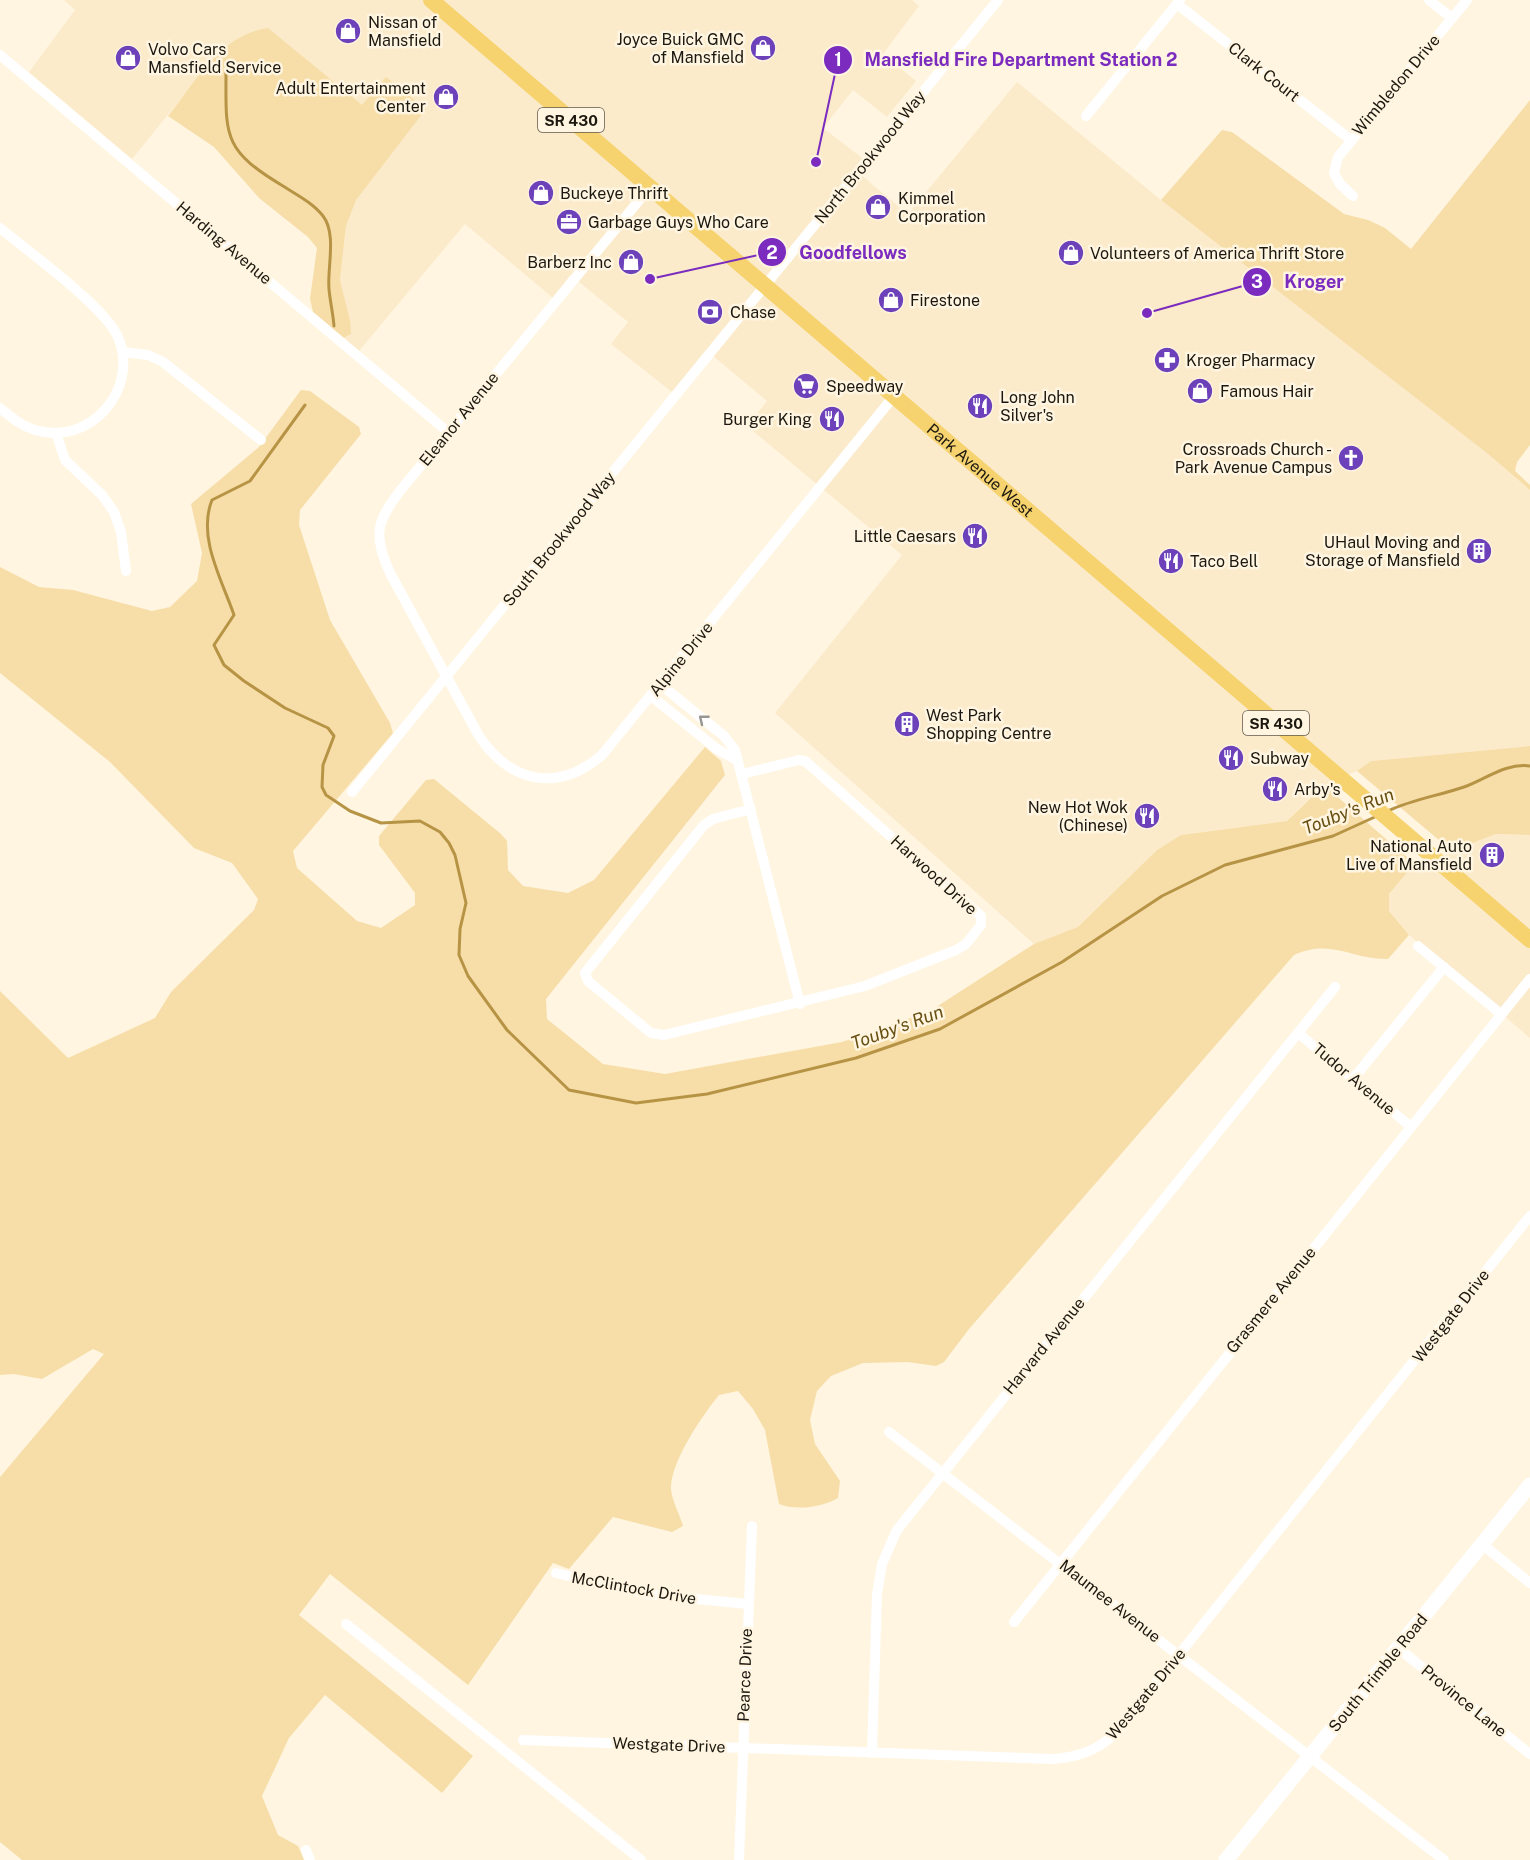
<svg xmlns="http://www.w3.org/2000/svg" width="1530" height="1860" viewBox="0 0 1530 1860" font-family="'Public Sans',sans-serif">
<rect width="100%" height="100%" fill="#fff5e1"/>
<g fill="#fbebcb">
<polygon points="64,0 912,0 919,6 883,54 916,81 887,117 853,90 823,128 870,164 861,175 908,214 1017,82 1161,200 1488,454 1530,490 1530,746 1371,761 1357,771 1319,788 1287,821 1181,835 1157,850 1078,928 1034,944 775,713 902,555 747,426 767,401 706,350 672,392 611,344 628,322 578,281 570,275 553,298 465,224 359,351 343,338 350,320 340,280 346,226 215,57 132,159 29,72 75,10"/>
<polygon points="1496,834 1530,835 1530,1038 1409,935 1389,911 1389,894 1411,868"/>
</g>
<g fill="#f7dea8">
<path d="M268 28 362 105 386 77 426 109 356 200 346 226 340 280 350 320 351 334 343 338 313 312 310 299 317 248 308 237 259 198 214 147 168 116C197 80 220 35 268 28Z"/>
<polygon points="1530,100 1530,445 1517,462 1515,471 1530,485 1530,490 1488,454 1161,200 1222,130 1232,132 1344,214 1368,220 1385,228 1411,249"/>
<path d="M301 390 310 391 359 427 361 434 300 510 299 525 330 620 390 723 393 733 293 851 297 868 357 921 381 928 415 905V893L379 845V836L426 780 434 779 501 834 507 841 508 870 523 886 568 893 594 880 705 747 721 761 725 775 546 999 547 1019 603 1064 665 1074 842 1042 930 1011 1034 944 1078 927 1157 850 1181 835 1287 821 1324 785 1417 866 1411 868 1389 894V911L1409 935 1388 959C1352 960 1332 938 1294 955L969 1329 944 1362 936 1366 908 1362 863 1363 831 1376 817 1391 810 1420 815 1444 840 1481 838 1498C823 1507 796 1511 779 1504L765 1430 753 1409 738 1391 719 1395C702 1416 673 1458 671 1486 670 1497 680 1515 683 1526L672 1532 613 1517 569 1569 553 1563 468 1685 330 1574 299 1615 473 1756 442 1793 325 1695 289 1738 262 1796 278 1835 298 1846 304 1860H22L0 1842V1477L104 1354 93 1349 42 1379 14 1374 0 1375V991L68 1058 155 1018 171 992 254 910 258 899 232 863 194 848 110 762 0 673V567L39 587 73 590 152 611 170 607 197 581 202 553 191 504 259 447Z"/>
<polygon points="1530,746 1530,835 1496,834 1452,851 1357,771 1371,761"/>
</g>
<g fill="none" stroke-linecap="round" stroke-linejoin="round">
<g stroke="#b79445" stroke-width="3">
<path d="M226 68C226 135 221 149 283 186 297 195 313 203 323 216 337 234 327 268 329 289 330 301 333 313 334 326"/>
<path d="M305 405 250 481 212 500C197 537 222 580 234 615L214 645 224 665 244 681 285 708 328 728 334 736 323 765 322 787 326 795 350 811 381 823 420 821 440 832 449 843 455 855 466 903 460 929 459 955 468 976 507 1030 569 1090 636 1103 707 1094 856 1058 940 1029 1062 962 1162 896 1225 865 1333 836 1377 816"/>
<path d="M1388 811C1413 799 1438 796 1464 787 1484 780 1507 762 1530 766"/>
</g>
<g stroke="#fff" stroke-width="10">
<polyline points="1429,0 1452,18"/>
<polyline points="1177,4 1351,140"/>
<polyline points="0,55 448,432"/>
<polyline points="1086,116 1180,0"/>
<path d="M650 187 400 491C376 522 373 536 390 573L479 736C511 783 558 793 602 755L894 396"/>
<polyline points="1353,196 1340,184 1334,173 1338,157 1467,0"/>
<path d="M0 228C29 252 104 306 118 337 140 389 90 447 35 430 21 426 11 417 0 408"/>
<polyline points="123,352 148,355 163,362 261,440"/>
<polyline points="56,433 65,460 102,495 114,512 121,532 126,571"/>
<polyline points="660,684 724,736 735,750 800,1004"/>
<polyline points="651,696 717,749 737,760"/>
<polyline points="742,774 799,760 805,761 981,916 981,925 966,944 956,950 865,986 664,1035 651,1033 588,981 585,973 704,825 713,819 751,809"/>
<polyline points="352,792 998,0"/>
<polyline points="1418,946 1501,1014"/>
<polyline points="1298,1033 1410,1126"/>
<polyline points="1353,1079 1444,967"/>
<polyline points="889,1432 1444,1860"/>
<polyline points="1482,1544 1530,1583"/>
<polyline points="556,1573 647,1594 747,1604"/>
<polyline points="1014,1622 1530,979"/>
<polyline points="346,1624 641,1860"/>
<polyline points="1398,1648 1530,1754"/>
<path d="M523 1740 1053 1759C1081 1757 1102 1749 1121 1727L1530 1216"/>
<polyline points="872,1753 877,1594 882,1564 897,1530 1335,987"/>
<polyline points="306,1850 310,1860"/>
<polyline points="739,1860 752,1526"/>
</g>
<polyline stroke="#fff" stroke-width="15" points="1226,1860 1530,1485"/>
<path stroke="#f6d36f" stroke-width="16" id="s1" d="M431 0 1530 940"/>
</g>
<defs><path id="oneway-chevron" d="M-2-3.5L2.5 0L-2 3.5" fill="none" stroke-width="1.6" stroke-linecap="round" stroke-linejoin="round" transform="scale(1.5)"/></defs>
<use stroke="#999793" href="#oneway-chevron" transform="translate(703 719) rotate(-141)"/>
<defs>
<g id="shop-disc" transform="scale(1.35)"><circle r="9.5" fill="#6c41b9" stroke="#fff5e1"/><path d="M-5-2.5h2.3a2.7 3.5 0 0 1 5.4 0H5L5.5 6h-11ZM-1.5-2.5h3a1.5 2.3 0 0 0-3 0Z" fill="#fff"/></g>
<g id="office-disc" transform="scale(1.35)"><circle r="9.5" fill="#6c41b9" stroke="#fff5e1"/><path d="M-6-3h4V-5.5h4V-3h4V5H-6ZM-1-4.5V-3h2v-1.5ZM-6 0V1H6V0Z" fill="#fff"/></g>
<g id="bank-disc" transform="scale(1.35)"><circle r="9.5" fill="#6c41b9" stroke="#fff5e1"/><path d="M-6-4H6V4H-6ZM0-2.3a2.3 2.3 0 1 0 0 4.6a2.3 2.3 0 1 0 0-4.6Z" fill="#fff"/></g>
<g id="pharmacy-disc" transform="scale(1.35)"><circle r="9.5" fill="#6c41b9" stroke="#fff5e1"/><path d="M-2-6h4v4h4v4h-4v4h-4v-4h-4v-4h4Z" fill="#fff"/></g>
<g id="supermarket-disc" transform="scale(1.35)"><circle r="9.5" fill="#6c41b9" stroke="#fff5e1"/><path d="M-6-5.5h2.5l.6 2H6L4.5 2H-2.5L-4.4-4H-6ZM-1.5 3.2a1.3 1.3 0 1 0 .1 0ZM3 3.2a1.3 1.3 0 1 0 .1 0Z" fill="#fff"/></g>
<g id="restaurant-disc" transform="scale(1.35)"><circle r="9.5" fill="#6c41b9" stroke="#fff5e1"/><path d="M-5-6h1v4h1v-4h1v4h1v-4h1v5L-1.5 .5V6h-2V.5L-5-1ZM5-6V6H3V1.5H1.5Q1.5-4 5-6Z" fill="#fff"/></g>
<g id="church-disc" transform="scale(1.35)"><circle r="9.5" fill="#6c41b9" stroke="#fff5e1"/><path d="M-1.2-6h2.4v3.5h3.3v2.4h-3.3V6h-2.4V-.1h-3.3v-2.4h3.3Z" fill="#fff"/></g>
<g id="building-disc" transform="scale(1.35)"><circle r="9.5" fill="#6c41b9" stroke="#fff5e1"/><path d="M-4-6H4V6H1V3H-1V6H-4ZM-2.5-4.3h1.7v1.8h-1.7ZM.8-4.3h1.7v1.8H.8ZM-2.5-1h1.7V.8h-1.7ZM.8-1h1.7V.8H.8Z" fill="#fff"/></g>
</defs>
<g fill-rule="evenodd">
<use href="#shop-disc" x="348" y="31"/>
<use href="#shop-disc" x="763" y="48"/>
<use href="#shop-disc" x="128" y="58"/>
<use href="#shop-disc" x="446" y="97"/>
<use href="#shop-disc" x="541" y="193"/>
<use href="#shop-disc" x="878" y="207"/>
<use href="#office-disc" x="569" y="222"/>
<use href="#shop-disc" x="1071" y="253"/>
<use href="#shop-disc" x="631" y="262"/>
<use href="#shop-disc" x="891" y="300"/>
<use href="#bank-disc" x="710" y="312"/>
<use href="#pharmacy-disc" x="1167" y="360"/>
<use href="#supermarket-disc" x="806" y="386"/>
<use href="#shop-disc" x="1200" y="391"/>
<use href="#restaurant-disc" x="980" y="406"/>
<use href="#restaurant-disc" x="832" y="419"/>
<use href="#church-disc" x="1351" y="458"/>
<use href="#restaurant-disc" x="975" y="536"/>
<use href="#building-disc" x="1479" y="551"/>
<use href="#restaurant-disc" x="1171" y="561"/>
<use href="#building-disc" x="907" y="724"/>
<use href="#restaurant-disc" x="1231" y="758"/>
<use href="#restaurant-disc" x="1275" y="789"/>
<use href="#restaurant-disc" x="1147" y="816"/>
<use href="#building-disc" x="1492" y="855"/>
</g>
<g text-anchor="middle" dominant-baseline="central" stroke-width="5" stroke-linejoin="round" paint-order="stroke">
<g fill="#fff5e1" stroke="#605a4e" stroke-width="1.5">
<rect x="538" y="108" width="66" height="24" rx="4.5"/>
<rect x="1243" y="711" width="66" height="24" rx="4.5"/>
</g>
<g font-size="15" font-weight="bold" fill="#1c180f">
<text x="571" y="120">SR 430</text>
<text x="1276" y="723">SR 430</text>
</g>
<g font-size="16" fill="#1c180f" stroke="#fff5e1" text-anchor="start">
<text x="368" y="22">Nissan of<tspan x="368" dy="18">Mansfield</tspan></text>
<text x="744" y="39" text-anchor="end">Joyce Buick GMC<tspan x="744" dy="18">of Mansfield</tspan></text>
<text x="148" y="49">Volvo Cars<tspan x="148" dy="18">Mansfield Service</tspan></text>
<text x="426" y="88" text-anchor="end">Adult Entertainment<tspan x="426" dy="18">Center</tspan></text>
<text x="560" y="193">Buckeye Thrift</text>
<text x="898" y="198">Kimmel<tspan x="898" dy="18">Corporation</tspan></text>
<text x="588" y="222">Garbage Guys Who Care</text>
<text x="1090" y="253">Volunteers of America Thrift Store</text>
<text x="612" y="262" text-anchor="end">Barberz Inc</text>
<text x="910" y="300">Firestone</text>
<text x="730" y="312">Chase</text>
<text x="1186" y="360">Kroger Pharmacy</text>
<text x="826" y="386">Speedway</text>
<text x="1220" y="391">Famous Hair</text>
<text x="1000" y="397">Long John<tspan x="1000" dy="18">Silver's</tspan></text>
<text x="812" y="419" text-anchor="end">Burger King</text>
<text x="1332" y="449" text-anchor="end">Crossroads Church -<tspan x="1332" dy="18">Park Avenue Campus</tspan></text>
<text x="956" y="536" text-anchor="end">Little Caesars</text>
<text x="1460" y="542" text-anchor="end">UHaul Moving and<tspan x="1460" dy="18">Storage of Mansfield</tspan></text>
<text x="1190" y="561">Taco Bell</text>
<text x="926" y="715">West Park<tspan x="926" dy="18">Shopping Centre</tspan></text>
<text x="1250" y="758">Subway</text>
<text x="1294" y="789">Arby's</text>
<text x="1128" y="807" text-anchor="end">New Hot Wok<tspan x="1128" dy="18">(Chinese)</tspan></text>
<text x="1472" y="846" text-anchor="end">National Auto<tspan x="1472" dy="18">Live of Mansfield</tspan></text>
</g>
<g font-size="16" fill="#1c180f" stroke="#fff5e1">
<text transform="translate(1264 72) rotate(38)">Clark Court</text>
<text transform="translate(1396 85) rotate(-50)">Wimbledon Drive</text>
<text transform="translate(870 157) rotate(-51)">North Brookwood Way</text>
<text transform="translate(224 243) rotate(40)">Harding Avenue</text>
<text transform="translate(459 419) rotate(-51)">Eleanor Avenue</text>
<text stroke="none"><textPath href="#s1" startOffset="723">Park Avenue West</textPath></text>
<text transform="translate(559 539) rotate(-51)">South Brookwood Way</text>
<text transform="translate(681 659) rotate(-51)">Alpine Drive</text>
<text transform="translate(934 875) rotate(42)">Harwood Drive</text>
<text transform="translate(1354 1079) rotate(40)">Tudor Avenue</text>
<text transform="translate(1271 1300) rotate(-51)">Grasmere Avenue</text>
<text transform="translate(1451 1316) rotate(-52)">Westgate Drive</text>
<text transform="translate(1044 1346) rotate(-51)">Harvard Avenue</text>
<text transform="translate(634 1588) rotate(10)">McClintock Drive</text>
<text transform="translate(1110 1601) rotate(38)">Maumee Avenue</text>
<text transform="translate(1378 1673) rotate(-51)">South Trimble Road</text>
<text transform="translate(745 1675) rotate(-88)">Pearce Drive</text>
<text transform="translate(1146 1694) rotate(-50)">Westgate Drive</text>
<text transform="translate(1464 1701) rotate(39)">Province Lane</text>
<text transform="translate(669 1745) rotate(2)">Westgate Drive</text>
</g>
<g font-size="18" font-style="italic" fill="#674f12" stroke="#fff5e1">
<text transform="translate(1348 811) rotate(-22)">Touby's Run</text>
<text transform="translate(897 1027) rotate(-20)">Touby's Run</text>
</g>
</g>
<path fill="none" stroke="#7b2cbf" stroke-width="2" d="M816 162L838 60M650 279L772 252M1147 313L1257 282"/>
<g fill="#7b2cbf" stroke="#fff5e1" stroke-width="2">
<circle cx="816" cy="162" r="6"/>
<circle cx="650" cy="279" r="6"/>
<circle cx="1147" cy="313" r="6"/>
<circle cx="838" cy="60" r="15"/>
<circle cx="772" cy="252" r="15"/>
<circle cx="1257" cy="282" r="15"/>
</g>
<g font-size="18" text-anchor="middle" font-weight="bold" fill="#fff">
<text x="838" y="66">1</text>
<text x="772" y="259">2</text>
<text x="1257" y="288">3</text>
</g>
<g font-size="18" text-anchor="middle" font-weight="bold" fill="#7b2cbf" stroke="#fff5e1" stroke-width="5" stroke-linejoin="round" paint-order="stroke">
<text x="1021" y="66">Mansfield Fire Department Station 2</text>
<text x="853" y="259">Goodfellows</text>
<text x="1314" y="288">Kroger</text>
</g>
</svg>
